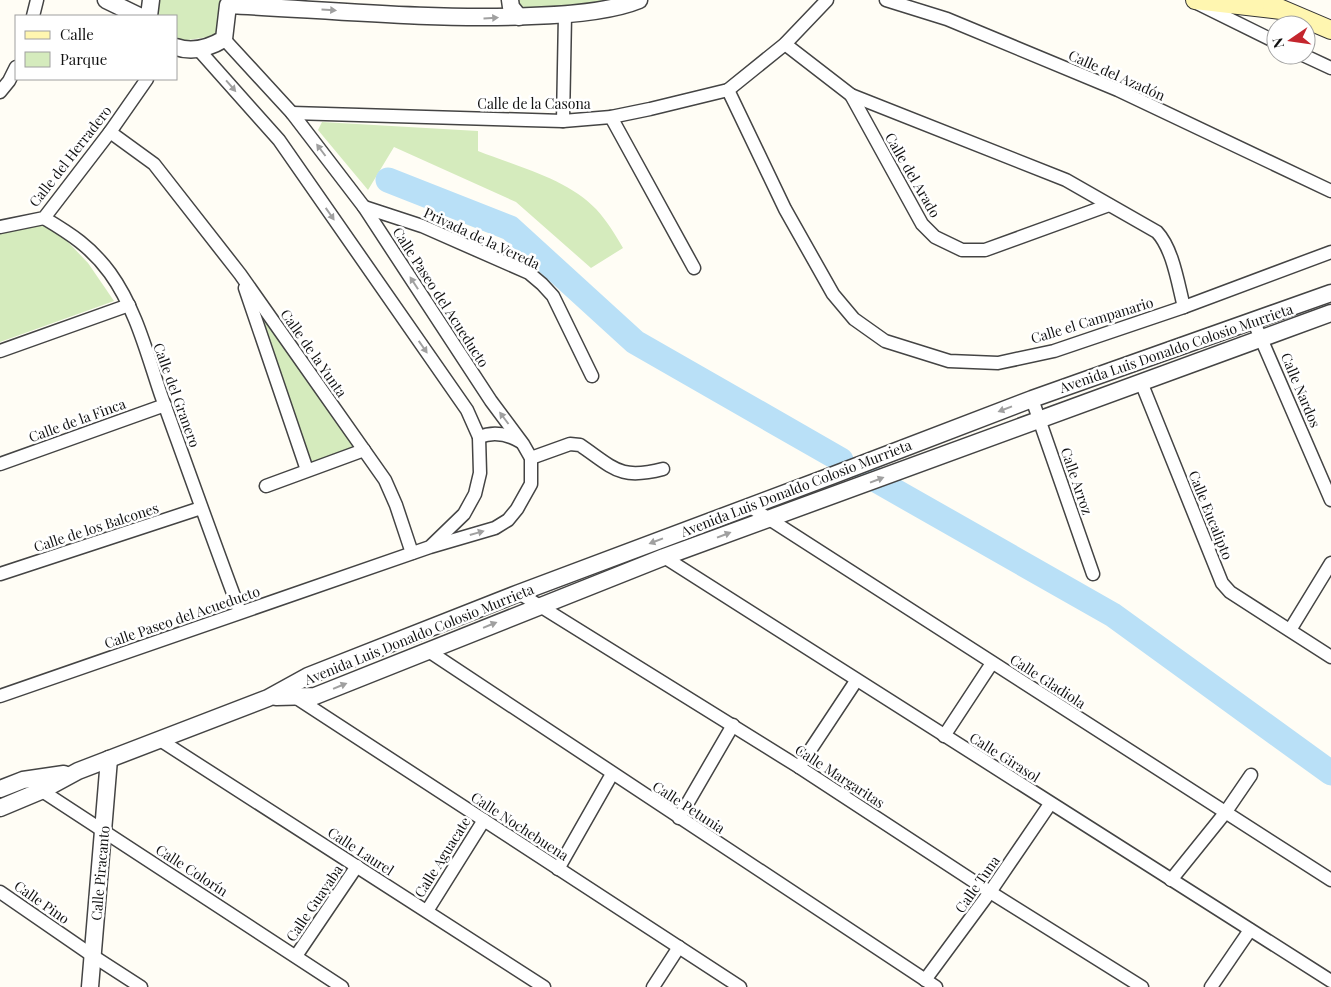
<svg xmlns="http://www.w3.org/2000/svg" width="1331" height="987" viewBox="0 0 1331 987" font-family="'Playfair Display',serif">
<rect width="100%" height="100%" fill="#fffdf5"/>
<g fill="#d5ebbd">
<path d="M160 0H221C223 13 220 24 215 36L180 41 176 38V16H157Z"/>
<polygon points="516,0 626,0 620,2 521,10"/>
<path d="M322 122 478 131V151C516 166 568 179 596 209 607 221 615 234 623 248L591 268 516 202 394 147 368 190 318 130Z"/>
<polygon points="43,222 67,241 88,263 114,301 0,342 0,232"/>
<polygon points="250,293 359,449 308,466"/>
</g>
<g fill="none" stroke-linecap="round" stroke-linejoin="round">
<g stroke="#b9e0f7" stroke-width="25">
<polyline points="388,180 510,228 635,342 841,460"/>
<polyline points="867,475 1113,615 1331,773"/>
</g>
<g stroke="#444" stroke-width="15">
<g id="minor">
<polyline points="886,0 947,19 1118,90 1331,191"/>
<polyline points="1197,3 1276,42"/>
<polyline points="33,16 37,0"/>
<path d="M785 44 851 95 1066 180 1157 232C1173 249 1178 284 1184 307"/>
<polyline points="198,49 279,140 467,410 479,437 480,473 475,494 464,514 432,545"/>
<polyline points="1303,55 1331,68"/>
<polyline points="728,90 785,209 833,294 854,319 885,341 949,361 998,363 1054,351 1184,307 1331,252"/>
<polyline points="0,92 9,81 16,67"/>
<polyline points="851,95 922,224 935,237 962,250 985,250 1109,205"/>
<polyline points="292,113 563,121 611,117 650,109 728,90 785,44 827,0"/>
<polyline points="611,117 694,268"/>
<polyline points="563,121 565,15"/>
<polyline points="110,132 154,164 240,274 385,480 396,505 412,553"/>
<polyline points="364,207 422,226 529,273 542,284 553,296 592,376"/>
<path d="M44 218C71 234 91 247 110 273 136 309 147 354 161 395 187 467 213 540 240 612"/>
<polyline points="0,227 44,218 110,132 147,79"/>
<polyline points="245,288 307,470"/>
<polyline points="1253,320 1331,500"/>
<polyline points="0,351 129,305"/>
<polyline points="1141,382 1222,583 1230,592 1331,657"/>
<polyline points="1032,399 1093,574"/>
<path d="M479 437C494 431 508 434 521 442"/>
<path d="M531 458 570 444 580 445C615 469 620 480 663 469"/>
<polyline points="0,464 165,405"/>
<polyline points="266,486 364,450"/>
<polyline points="749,506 1331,880"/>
<polyline points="664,557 1331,981"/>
<polyline points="0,574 201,508"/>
<polyline points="519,593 799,767 990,892 1142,987"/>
<polyline points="1290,630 1331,563"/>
<polyline points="427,650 936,987"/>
<polyline points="292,695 740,987"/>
<polyline points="0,696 430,547 495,528 508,520 517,509 531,484 531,458 523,444 491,401 364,207 292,113 224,39"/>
<polyline points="944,736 992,663"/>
<polyline points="160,740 544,987"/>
<polyline points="799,767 856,681"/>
<polyline points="36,787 342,987"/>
<polyline points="679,818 733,725"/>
<polyline points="558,869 612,774"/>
<polyline points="1171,880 1225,813 1251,775"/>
<polyline points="0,892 93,956 141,987"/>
<polyline points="427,911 484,820"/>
<polyline points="296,956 357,866"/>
<polyline points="925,980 990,892 1050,804"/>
<polyline points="653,987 679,947"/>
<polyline points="1211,987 1250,930"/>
</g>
</g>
<g stroke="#444" stroke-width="19">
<g id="tertiary">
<polyline points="106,0 139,16"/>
<polyline points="510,0 511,7 519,17"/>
<polyline points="149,16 151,0"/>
<path d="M176 47C193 53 209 48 224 39L228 5C329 10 430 20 531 16 563 15 610 12 639 0"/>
<polyline points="276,697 315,696 664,557 1331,313"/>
<polyline points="0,789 23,780 64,774"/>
<polyline points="0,808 43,790 78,771 268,698 308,676 519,593 831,476 1032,399 1331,293"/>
<polyline points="90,987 109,759"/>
</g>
</g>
<g stroke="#333" stroke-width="20">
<g id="secondary">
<polyline points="1195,0 1281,10"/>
<polyline points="1272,5 1331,30"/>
</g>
</g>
<use href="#minor" stroke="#fff" stroke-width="12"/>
<use href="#tertiary" stroke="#fff" stroke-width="16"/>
<use href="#secondary" stroke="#fff6b0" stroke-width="18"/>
</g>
<defs><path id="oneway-solid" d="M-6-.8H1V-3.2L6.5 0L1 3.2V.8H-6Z" transform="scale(1.25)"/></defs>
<g fill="#a0a0a0">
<use href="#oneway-solid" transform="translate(329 10) rotate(3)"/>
<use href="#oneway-solid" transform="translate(491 18) rotate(-3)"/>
<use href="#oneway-solid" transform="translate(231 86) rotate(49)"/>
<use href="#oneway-solid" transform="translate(321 150) rotate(-127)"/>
<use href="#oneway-solid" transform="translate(330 214) rotate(55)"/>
<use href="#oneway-solid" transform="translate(414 283) rotate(-123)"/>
<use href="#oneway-solid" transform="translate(423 347) rotate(55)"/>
<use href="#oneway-solid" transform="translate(1005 409) rotate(159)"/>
<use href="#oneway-solid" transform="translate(504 418) rotate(-127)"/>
<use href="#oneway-solid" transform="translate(877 480) rotate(-21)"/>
<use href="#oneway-solid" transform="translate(477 533) rotate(-16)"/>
<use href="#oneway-solid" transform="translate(724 535) rotate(-21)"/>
<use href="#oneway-solid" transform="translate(656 541) rotate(159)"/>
<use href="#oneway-solid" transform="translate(490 625) rotate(-22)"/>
<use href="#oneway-solid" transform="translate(340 686) rotate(-22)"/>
</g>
<g text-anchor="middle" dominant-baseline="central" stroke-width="5" stroke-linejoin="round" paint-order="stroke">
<g font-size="14" fill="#111" stroke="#fff">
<text transform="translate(1117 75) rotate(24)">Calle del Azadón</text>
<text x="534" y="103">Calle de la Casona</text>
<text transform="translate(70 156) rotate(-52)">Calle del Herradero</text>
<text transform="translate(913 175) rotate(60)">Calle del Arado</text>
<text transform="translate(482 238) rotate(25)">Privada de la Vereda</text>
<text transform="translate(441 297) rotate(57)">Calle Paseo del Acueducto</text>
<text transform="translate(1092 320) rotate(-17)">Calle el Campanario</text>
<text transform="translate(1176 348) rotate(-19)">Avenida Luis Donaldo Colosio Murrieta</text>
<text transform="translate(314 353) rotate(55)">Calle de la Yunta</text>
<text transform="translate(1301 390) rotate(67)">Calle Nardos</text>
<text transform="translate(177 395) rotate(70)">Calle del Granero</text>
<text transform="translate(77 420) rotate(-20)">Calle de la Finca</text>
<text transform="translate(1077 481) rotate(71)">Calle Arroz</text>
<text transform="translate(796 488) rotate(-21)">Avenida Luis Donaldo Colosio Murrieta</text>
<text transform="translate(1211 515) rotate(68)">Calle Eucalipto</text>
<text transform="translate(96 527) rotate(-18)">Calle de los Balcones</text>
<text transform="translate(182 617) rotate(-19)">Calle Paseo del Acueducto</text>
<text transform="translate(419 634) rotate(-22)">Avenida Luis Donaldo Colosio Murrieta</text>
<text transform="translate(1048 681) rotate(33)">Calle Gladiola</text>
<text transform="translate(1005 757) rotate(32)">Calle Girasol</text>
<text transform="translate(840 776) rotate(33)">Calle Margaritas</text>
<text transform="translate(689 807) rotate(33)">Calle Petunia</text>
<text transform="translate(520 826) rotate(33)">Calle Nochebuena</text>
<text transform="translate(361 851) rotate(33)">Calle Laurel</text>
<text transform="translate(442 857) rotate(-58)">Calle Aguacate</text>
<text transform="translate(192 870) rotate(33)">Calle Colorín</text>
<text transform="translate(100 873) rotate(-85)">Calle Piracanto</text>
<text transform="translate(977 884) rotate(-55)">Calle Tuna</text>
<text transform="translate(42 902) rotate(35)">Calle Pino</text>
<text transform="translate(314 903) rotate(-56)">Calle Guayaba</text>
</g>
</g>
<rect x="15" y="15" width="162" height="65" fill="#ffffff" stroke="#a0a0a0"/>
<rect x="25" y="31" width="25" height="8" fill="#fff6b0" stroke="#a0a0a0"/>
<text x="60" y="40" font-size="15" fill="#111111">Calle</text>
<rect x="25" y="52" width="25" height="15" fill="#d5ebbd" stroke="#a0a0a0"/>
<text x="60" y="65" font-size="15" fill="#111111">Parque</text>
<g transform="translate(1291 40) rotate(257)"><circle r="24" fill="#ffffff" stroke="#a0a0a0"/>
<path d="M0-4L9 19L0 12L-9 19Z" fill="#c4262e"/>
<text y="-8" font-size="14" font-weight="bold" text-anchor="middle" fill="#111111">N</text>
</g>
</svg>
